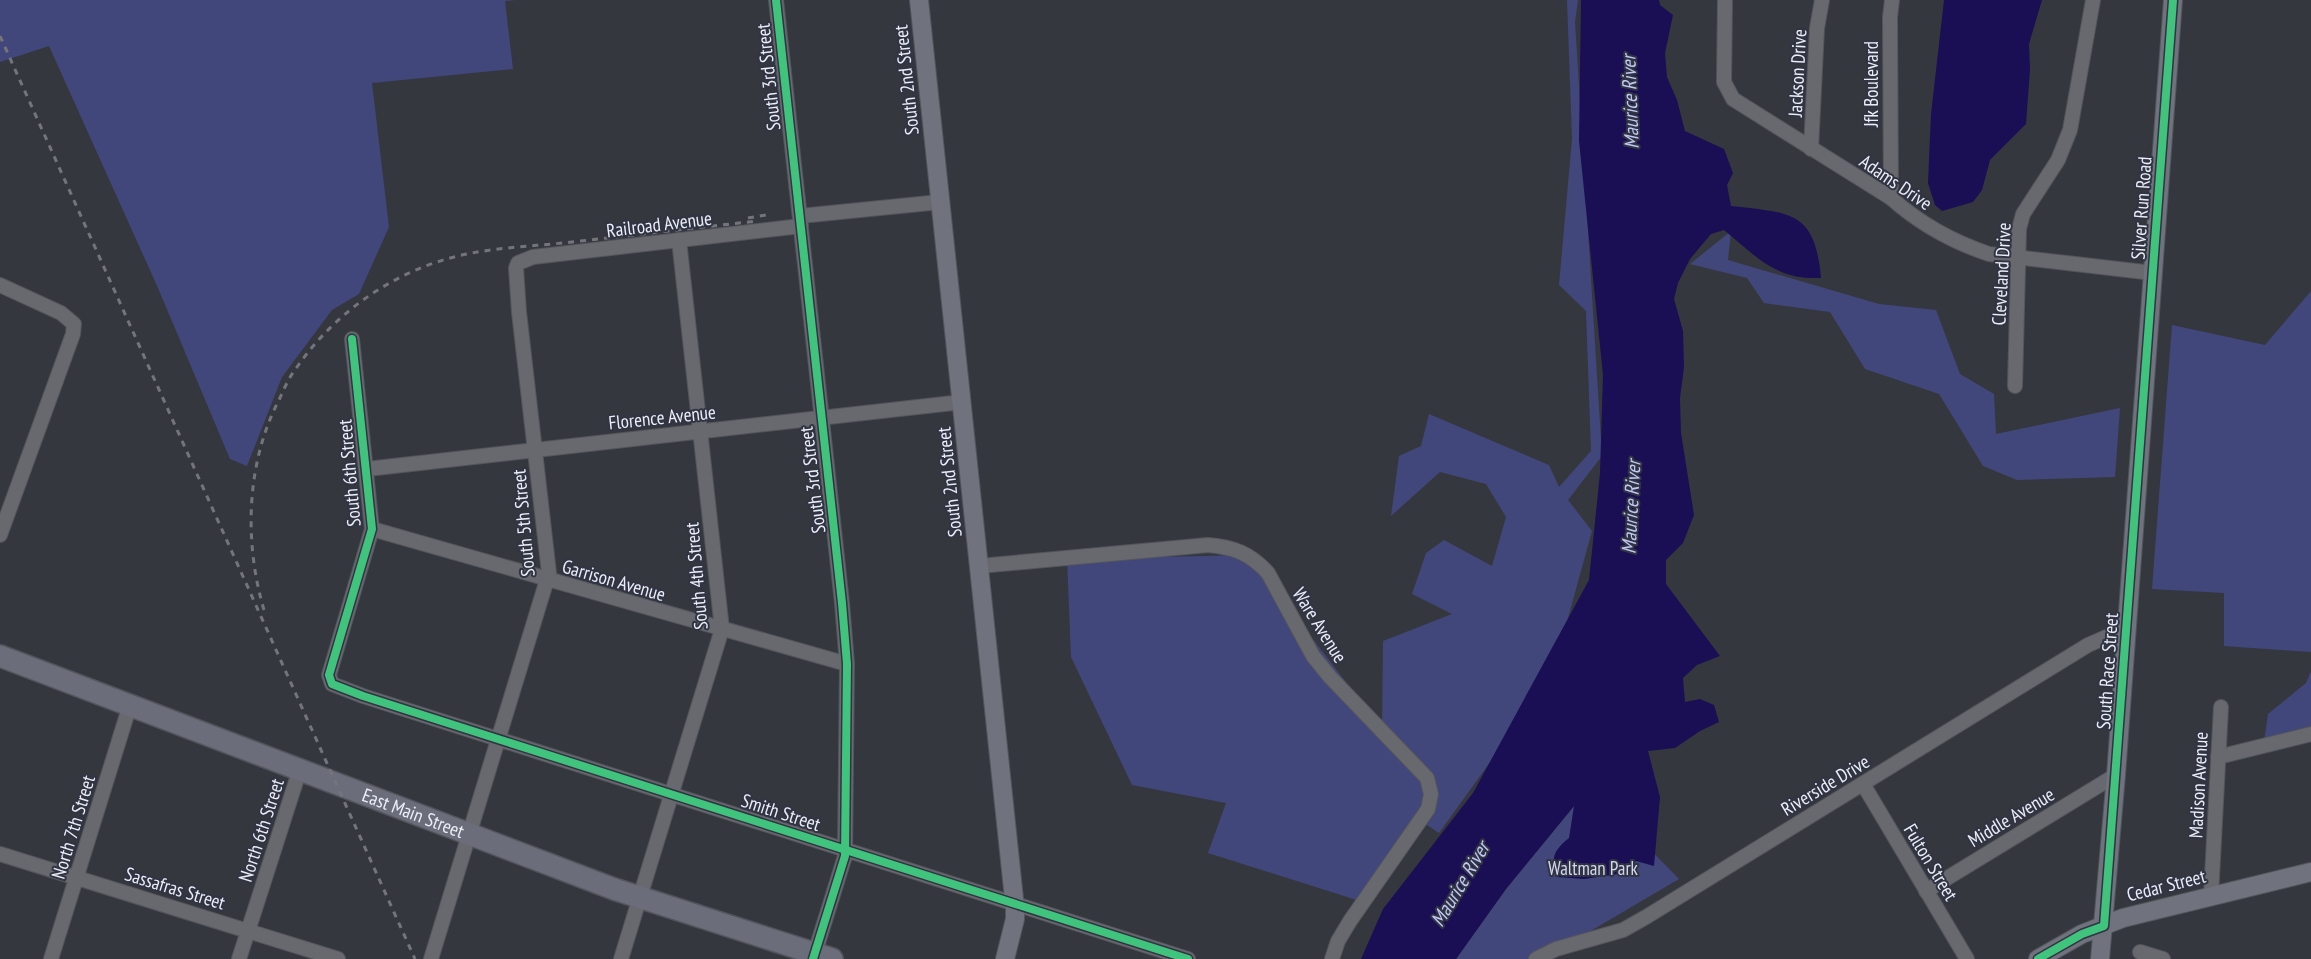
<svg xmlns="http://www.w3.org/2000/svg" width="2311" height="959" viewBox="0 0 2311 959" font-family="'PT Sans Narrow',sans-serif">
<rect width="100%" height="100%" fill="#35373f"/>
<g fill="#42477b">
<polygon points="0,0 516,0 505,1 513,69 372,83 389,227 359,294 332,310 282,377 247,466 230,459 158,288 49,46 0,62"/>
<polygon points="1567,0 1578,0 1575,22 1602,456 1568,500 1592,531 1552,676 1439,833 1421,821 1363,902 1208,853 1226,803 1132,785 1071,657 1067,559 1248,555 1382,729 1383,641 1452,614 1412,594 1426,553 1444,540 1492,566 1506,517 1486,484 1440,472 1391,516 1399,456 1421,446 1429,414 1549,465 1559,487 1591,451 1586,311 1559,285 1572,139"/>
<polygon points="1731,231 1728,260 1879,304 1936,310 1960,374 1994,394 1996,434 2120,408 2115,477 2017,480 1983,466 1939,394 1865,369 1830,312 1764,303 1747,278 1690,264"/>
<polygon points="2311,291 2311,652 2224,646 2224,593 2152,589 2172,325 2265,345"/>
<polygon points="2311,671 2311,732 2264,742 2268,714 2306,683"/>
<polygon points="1575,805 1617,816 1679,879 1543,959 1456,959 1506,889"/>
</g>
<g fill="#1a0e55">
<path d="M1581 0H1659L1660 5 1673 15 1665 53 1667 77 1677 100 1685 131 1724 149 1733 173 1727 185 1731 206C1790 213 1815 210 1821 278 1775 280 1757 257 1724 230L1711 234 1690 259 1678 283 1674 299 1683 331 1684 367 1680 398 1681 433 1694 515 1683 543 1666 560V584L1720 656 1697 665 1683 678 1685 702 1700 699 1714 705 1719 722 1700 731 1675 748 1648 751 1660 797 1654 866 1636 861 1625 873 1584 879 1557 877C1550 858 1554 850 1569 838L1574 806 1506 889 1456 959H1361L1383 909 1473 793 1589 580 1600 473 1603 375 1579 141Z"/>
<polygon points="1944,0 2042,0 2029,44 2030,70 2026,124 1990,160 1982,190 1973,202 1942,211 1935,205 1928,183 1931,114"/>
</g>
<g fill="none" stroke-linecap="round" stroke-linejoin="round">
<g stroke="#54555c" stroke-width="16">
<g id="minor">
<polyline points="776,0 842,603 847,664 845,856 813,959"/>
<path d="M1725 0 1724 82 1733 99 1891 198C1919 223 1953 242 1989 254L2153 273"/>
<polyline points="1811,149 1817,28 1822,0"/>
<polyline points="1891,198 1890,17 1892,0"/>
<polyline points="800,216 940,202"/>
<polyline points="0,285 61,313 74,324 73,334 0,535"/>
<polyline points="352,339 372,529 329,675 332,684 363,696 1188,959"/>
<polyline points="2015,386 2019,229 2023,214 2058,160 2070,130 2093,0"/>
<polyline points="367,469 962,402"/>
<polyline points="372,529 847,664"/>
<path d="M979 566 1208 545C1233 547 1250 553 1268 573L1313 656 1330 677 1427 778 1431 794 1428 809 1350 921 1338 941 1332 959"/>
<polyline points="2218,757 2311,734"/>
<polyline points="1863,784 1967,959"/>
<polyline points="0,854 338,959"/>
<polyline points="1926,891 2116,775"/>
<polyline points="2211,896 2221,707"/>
<polyline points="2140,952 2163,959"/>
<polyline points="51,959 130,705"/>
<polyline points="239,959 300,769"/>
<polyline points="431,959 549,573 519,312 516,268 518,263 533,257 801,226"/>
<polyline points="621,959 722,629 679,240"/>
<polyline points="1536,959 1556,949 1623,930 1646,917 2088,645 2127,628"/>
</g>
</g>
<g stroke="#54555c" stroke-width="20">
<g id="major">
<polyline points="919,0 1015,908 1015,919 1005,959"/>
<polyline points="2038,959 2082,934 2123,918 2311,872"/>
<polyline points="2100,959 2116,775 2173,0"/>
</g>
</g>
<g stroke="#54555c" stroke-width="24">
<g id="highway">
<path id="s1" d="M0 656 614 889 832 959"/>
</g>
</g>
<use href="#minor" stroke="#68696f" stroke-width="14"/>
<use href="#major" stroke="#70727d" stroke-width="18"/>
<use href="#highway" stroke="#6c6d7b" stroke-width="21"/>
<g stroke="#74757b" stroke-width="3" stroke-dasharray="6 6" stroke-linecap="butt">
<polyline points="0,36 415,959"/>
<polyline points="748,218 766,215"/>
<path d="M264 610C244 543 246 463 279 400 284 389 289 377 297 367 337 310 398 268 467 254 501 247 537 246 572 242 634 235 695 228 757 221"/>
</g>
<g stroke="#313443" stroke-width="11">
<g id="cycleway">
<polyline points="776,0 842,603 847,664 845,856 813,959"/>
<polyline points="352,339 372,529 329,675 332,684 363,696 1188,959"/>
<polyline points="2038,959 2082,934 2104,926 2173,0"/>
</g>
</g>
<use href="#cycleway" stroke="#40c37c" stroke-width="8"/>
</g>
<g text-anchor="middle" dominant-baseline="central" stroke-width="4" stroke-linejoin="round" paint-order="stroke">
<g font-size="19" fill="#ebedf7" stroke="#313443">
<text transform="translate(1797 73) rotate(-87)">Jackson Drive</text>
<text transform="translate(768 77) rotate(-96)">South 3rd Street</text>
<text transform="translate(906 80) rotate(-96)">South 2nd Street</text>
<text transform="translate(1871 84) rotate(-90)">Jfk Boulevard</text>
<text transform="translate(1896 182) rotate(34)">Adams Drive</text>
<text transform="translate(2141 208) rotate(-86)">Silver Run Road</text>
<text transform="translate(659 224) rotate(-7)">Railroad Avenue</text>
<text transform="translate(2001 274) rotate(-87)">Cleveland Drive</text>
<text transform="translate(662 417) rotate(-6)">Florence Avenue</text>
<text transform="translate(349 473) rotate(-95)">South 6th Street</text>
<text transform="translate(812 480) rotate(-97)">South 3rd Street</text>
<text transform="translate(949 482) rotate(-96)">South 2nd Street</text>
<text transform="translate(523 523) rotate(-95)">South 5th Street</text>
<text transform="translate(696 576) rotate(-95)">South 4th Street</text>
<text transform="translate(614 580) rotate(16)">Garrison Avenue</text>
<text transform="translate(1320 625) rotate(58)">Ware Avenue</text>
<text transform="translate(2107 671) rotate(-86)">South Race Street</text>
<text transform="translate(1825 785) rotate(-31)">Riverside Drive</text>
<text transform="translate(2198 785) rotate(-87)">Madison Avenue</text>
<text transform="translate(781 812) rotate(18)">Smith Street</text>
<text stroke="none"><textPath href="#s1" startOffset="442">East Main Street</textPath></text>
<text transform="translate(2011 817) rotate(-31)">Middle Avenue</text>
<text transform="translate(73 827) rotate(-73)">North 7th Street</text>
<text transform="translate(261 830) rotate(-72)">North 6th Street</text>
<text transform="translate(1931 862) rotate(59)">Fulton Street</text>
<text transform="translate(2166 885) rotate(-14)">Cedar Street</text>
<text transform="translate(175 888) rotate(17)">Sassafras Street</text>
</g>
<g font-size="19" fill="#d3d7ee" stroke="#313443">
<text x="1593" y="868">Waltman Park</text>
</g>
<g font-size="20" font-style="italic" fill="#c1c8f5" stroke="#313443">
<text transform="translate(1630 102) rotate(-92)">Maurice River</text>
<text transform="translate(1631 507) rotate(-87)">Maurice River</text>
<text transform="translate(1460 884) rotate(-59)">Maurice River</text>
</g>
</g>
</svg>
